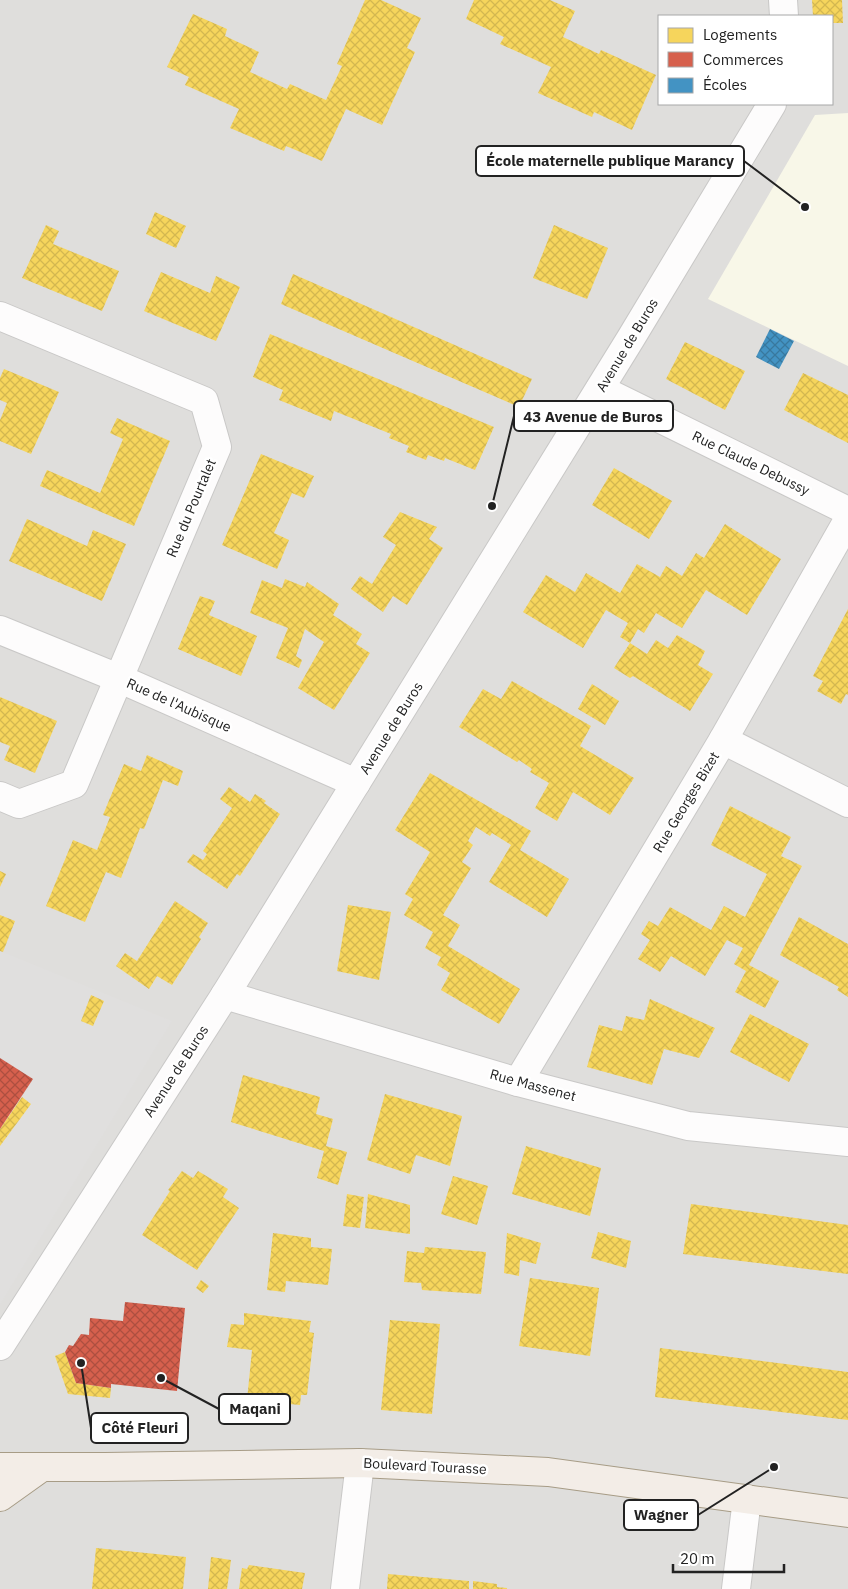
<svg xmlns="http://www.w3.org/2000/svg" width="848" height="1589" viewBox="0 0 848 1589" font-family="'IBM Plex Sans',sans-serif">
<defs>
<pattern id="homes-cross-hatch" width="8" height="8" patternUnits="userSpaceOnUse" patternTransform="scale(1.25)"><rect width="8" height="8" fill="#f6d55c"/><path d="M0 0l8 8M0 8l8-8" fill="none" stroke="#d3b750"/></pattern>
<pattern id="shops-cross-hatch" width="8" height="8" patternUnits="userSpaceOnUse" patternTransform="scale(1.25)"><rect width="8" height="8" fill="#d6604d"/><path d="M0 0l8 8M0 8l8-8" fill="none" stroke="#ad4f40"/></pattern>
<pattern id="schools-cross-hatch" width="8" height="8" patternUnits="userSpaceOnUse" patternTransform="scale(1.25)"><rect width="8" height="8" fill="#4393c3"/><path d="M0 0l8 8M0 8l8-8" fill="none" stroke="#38789e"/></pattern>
</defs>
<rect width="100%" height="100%" fill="#f0eeeb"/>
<path fill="#dfdedc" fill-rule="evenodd" d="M0 0H848V1589H0ZM659 16H832V104H659Z"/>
<polygon fill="#f8f7e8" points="848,113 848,366 708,299 815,115"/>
<polygon fill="#e0dfde" points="0,951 172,1021 0,1305 0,1146 22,1097 33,1079 0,1058"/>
<g fill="url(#homes-cross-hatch)">
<polygon points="365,0 381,0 421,18 407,48 415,52 382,125 346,109 322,161 286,146 284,151 230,128 239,109 185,85 189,77 167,67 193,14 227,29 225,36 259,52 250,72 287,89 290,84 326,100 342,66 337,64"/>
<polygon points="474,0 550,0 575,11 563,37 599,54 601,50 656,75 632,130 594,112 592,117 538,93 551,67 500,44 504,37 466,19"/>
<polygon points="812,0 842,0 843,23 832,23 832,16 813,16"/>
<polygon points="155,212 186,226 176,248 146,234"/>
<polygon points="46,225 59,231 53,244 119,271 102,311 22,278"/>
<polygon points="554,225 608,248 587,299 533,278"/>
<polygon points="161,272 210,293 216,276 240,287 216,341 144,311"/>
<polygon points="293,274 532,379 519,407 281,304"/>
<polygon points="270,334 494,427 475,470 445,458 444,461 428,455 426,460 406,452 409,446 389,438 391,434 334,411 331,421 279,400 283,390 253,377"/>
<polygon points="685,342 745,371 725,410 666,379"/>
<polygon points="4,369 59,392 31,454 0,441 0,420 7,403 0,400 0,378"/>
<polygon points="803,373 848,395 848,443 784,410"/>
<polygon points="117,418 170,441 134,526 40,486 47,470 100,493 123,439 110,433"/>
<polygon points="261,454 314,476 304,498 292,493 274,533 289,540 277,569 222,545"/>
<polygon points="614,468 672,501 649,539 592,505"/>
<polygon points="400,512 437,527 429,539 443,548 407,605 393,596 383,612 351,589 360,576 372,584 396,545 383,537"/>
<polygon points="27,519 87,546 93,530 126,544 102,601 9,561"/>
<polygon points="725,524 781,559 747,615 706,590 682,628 656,613 644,633 638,629 630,643 620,637 628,623 606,610 583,648 523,612 546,575 575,592 586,573 620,593 637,564 660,577 666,566 682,576 696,553 704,558"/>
<polygon points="285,579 305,587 307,582 339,604 333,615 362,634 356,644 370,653 334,710 298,688 324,642 305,629 296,656 302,660 299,668 276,658 288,628 250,613 262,580 282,588"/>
<polygon points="200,596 215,601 209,615 257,636 241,676 178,649"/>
<polygon points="848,609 848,695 846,694 841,704 817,691 823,681 813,676"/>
<polygon points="677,635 705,651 698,665 713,674 690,711 633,676 630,678 614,668 630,643 647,654 656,640 668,648"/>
<polygon points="512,681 591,726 580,746 634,778 610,815 573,792 557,821 535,808 549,783 530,772 532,769 519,760 517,762 459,727 483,689 501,699"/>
<polygon points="592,684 619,701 605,725 578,709"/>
<polygon points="0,697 57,721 35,773 4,760 10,746 0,742"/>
<polygon points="147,755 183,771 178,786 163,780 144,829 140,828 121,878 106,872 85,922 46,906 73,840 97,850 110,817 103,815 124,764 141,771"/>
<polygon points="430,773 531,831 520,850 569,879 547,917 489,882 511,845 492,833 490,836 476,827 468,841 473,845 462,862 471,868 443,915 460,925 448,946 520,989 499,1024 441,990 450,973 437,965 441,957 425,948 433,932 404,915 413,899 405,894 430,852 395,830"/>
<polygon points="229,787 250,802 255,794 266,801 264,803 280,814 240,876 237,874 227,889 187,862 193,854 203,860 207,854 203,851 232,808 220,799"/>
<polygon points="730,806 791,837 781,856 802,866 749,965 779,981 765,1008 735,992 746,971 734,964 743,948 727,940 705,976 671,956 660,972 638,959 650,940 641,934 649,921 658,926 670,907 711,930 724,906 745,917 767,874 711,845"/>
<polygon points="0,871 6,874 0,887"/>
<polygon points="175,901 208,923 199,937 201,939 172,985 157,976 149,989 116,966 125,953 137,961"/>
<polygon points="348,905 391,912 379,980 337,971"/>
<polygon points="0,915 15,921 3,952 0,951"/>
<polygon points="799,917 848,944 848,997 837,990 839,987 780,955"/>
<polygon points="91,995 104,1001 93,1026 81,1021"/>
<polygon points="650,999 715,1028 699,1058 664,1049 652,1085 587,1067 599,1025 622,1031 626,1016 644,1020"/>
<polygon points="750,1014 809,1044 789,1082 730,1052"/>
<polygon points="243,1075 320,1097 316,1114 333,1119 326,1146 347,1152 338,1185 317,1178 324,1151 231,1122"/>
<polygon points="385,1094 462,1116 450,1166 416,1155 410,1174 367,1160"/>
<polygon points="22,1097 31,1104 0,1146 0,1129"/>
<polygon points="526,1146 601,1168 590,1216 512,1194"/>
<polygon points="182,1171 193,1178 198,1171 228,1189 223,1197 239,1208 197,1270 142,1235 170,1191 168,1190"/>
<polygon points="453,1176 488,1186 477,1225 441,1214"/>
<polygon points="347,1194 364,1197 360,1228 343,1226"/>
<polygon points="368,1194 410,1205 410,1234 365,1228"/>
<polygon points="691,1204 848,1225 848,1274 683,1254"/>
<polygon points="598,1232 631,1241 626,1268 591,1258"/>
<polygon points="273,1233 311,1238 311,1247 332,1249 328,1285 286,1281 285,1292 267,1290"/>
<polygon points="507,1233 541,1243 536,1264 520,1260 519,1276 504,1273"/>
<polygon points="425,1247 486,1252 481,1294 422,1290 421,1283 404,1282 407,1251 424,1253"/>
<polygon points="530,1278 599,1288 590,1356 519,1346"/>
<polygon points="201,1280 209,1286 203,1293 196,1288"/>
<polygon points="244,1313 311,1321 309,1332 314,1333 307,1395 301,1395 300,1405 247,1400 252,1350 227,1347 231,1324 244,1325"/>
<polygon points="390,1320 440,1324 432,1414 381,1410"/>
<polygon points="660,1348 848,1372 848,1420 655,1397"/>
<polygon points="65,1352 76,1383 111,1388 110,1398 68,1394 55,1356"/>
<polygon points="96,1548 186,1557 183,1589 92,1589"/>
<polygon points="211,1557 231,1560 227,1589 208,1589"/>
<polygon points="249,1565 305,1573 302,1589 239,1589 242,1568 247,1569"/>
<polygon points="388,1574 469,1581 469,1589 387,1589"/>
<polygon points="473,1581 497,1584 497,1587 507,1588 507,1589 473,1589"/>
</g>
<g fill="url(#shops-cross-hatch)">
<polygon points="0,1058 33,1079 0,1129"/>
<polygon points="125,1302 185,1308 177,1391 111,1384 111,1388 76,1383 65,1352 69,1345 73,1346 81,1334 89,1335 90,1318 123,1321"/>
</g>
<polygon fill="url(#schools-cross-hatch)" points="770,329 794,341 779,369 756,357"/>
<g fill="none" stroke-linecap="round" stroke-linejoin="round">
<g stroke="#c9c8c7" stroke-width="30">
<g id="minor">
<polyline points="783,0 784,16"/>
<polyline points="0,316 204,401 217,447 74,784 19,804 0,796"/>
<polyline points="600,389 848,511"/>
<polyline points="0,630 118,678 356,783"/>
<polyline points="723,740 848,803"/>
<polyline points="225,995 518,1082 688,1126 848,1142"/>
<polyline points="518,1082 723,740 848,520"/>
<polyline points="0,1346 225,995 631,338 772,104"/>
<polyline points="345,1589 360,1463"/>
<polyline points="736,1589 747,1499"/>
</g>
</g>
<g stroke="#a79c86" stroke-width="30">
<g id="major">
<polyline points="0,1467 105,1467 360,1463 548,1472 848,1513"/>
<polyline points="0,1497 42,1467"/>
</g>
</g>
<use href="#minor" stroke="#fdfcfc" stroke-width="28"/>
<use href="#major" stroke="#f3ede7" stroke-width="28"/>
</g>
<g text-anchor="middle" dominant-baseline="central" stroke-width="5" stroke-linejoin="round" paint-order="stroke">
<g font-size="14" fill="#222" stroke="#fff">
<text transform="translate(627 345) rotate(-59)">Avenue de Buros</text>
<text transform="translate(751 463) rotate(26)">Rue Claude Debussy</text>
<text transform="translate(191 508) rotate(-67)">Rue du Pourtalet</text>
<text transform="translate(179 705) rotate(24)">Rue de l'Aubisque</text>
<text transform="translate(391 728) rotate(-58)">Avenue de Buros</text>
<text transform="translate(686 802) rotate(-59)">Rue Georges Bizet</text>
<text transform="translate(176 1071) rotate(-57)">Avenue de Buros</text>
<text transform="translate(533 1085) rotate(15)">Rue Massenet</text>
<text transform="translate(425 1466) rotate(3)">Boulevard Tourasse</text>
</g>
</g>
<path fill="none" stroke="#222" stroke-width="2" d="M805 207L744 161M492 506L514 416M161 1378L219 1409M81 1363L91 1428M774 1467L698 1515"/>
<g fill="#222" stroke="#fff" stroke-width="2">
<circle cx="805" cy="207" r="5"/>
<circle cx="492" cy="506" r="5"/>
<circle cx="161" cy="1378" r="5"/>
<circle cx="81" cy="1363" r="5"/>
<circle cx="774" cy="1467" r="5"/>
</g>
<g fill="#fff" stroke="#222" stroke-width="2">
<rect x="476" y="146" width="268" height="30" rx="5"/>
<rect x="514" y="401" width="159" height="30" rx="5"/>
<rect x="219" y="1394" width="71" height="30" rx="5"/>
<rect x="91" y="1413" width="97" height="30" rx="5"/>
<rect x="624" y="1500" width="74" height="30" rx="5"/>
</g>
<g font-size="15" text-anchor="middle" font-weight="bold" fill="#222">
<text x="610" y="166">École maternelle publique Marancy</text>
<text x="593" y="422">43 Avenue de Buros</text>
<text x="255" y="1414">Maqani</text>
<text x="140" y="1433">Côté Fleuri</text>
<text x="661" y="1520">Wagner</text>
</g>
<rect x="658" y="15" width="175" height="90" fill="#ffffff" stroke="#a7a7a7"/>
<rect x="668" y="28" width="25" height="15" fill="#f6d55c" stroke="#a7a7a7"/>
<text x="703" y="40" font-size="15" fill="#222222">Logements</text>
<rect x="668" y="52" width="25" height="15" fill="#d6604d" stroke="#a7a7a7"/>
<text x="703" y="65" font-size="15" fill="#222222">Commerces</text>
<rect x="668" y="78" width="25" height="15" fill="#4393c3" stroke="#a7a7a7"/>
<text x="703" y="90" font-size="15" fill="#222222">Écoles</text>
<path d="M673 1564v8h111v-8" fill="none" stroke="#222222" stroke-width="2.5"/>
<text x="680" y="1564" font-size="15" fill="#222222" stroke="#ffffff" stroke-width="4" paint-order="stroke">20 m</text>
</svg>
